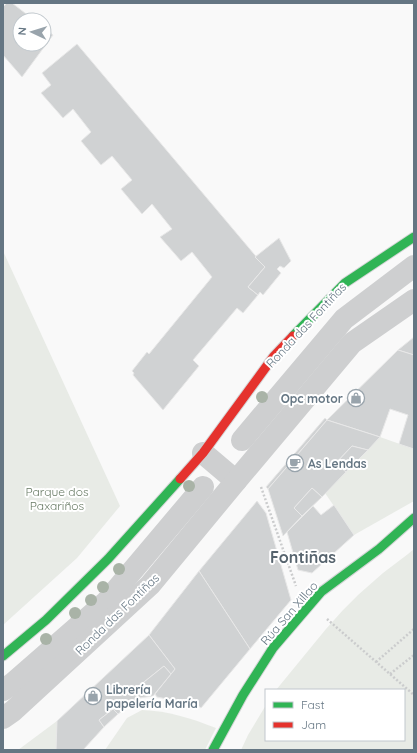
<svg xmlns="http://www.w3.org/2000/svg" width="417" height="753" viewBox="0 0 417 753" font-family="Quicksand,sans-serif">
<rect width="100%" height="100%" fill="#f9f9f9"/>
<g fill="#e8ebe6">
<polygon points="3,251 120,506 77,558 3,625"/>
<polygon points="380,437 414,449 414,501 354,535 325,493"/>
<polygon points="414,549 414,750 241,750 248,735 266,705 266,740 404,740 404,690 276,690 326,629 343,610 358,595 383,573 408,554"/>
<path d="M142 710C169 711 190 718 216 728L205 750H105L127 718Z"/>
<polygon points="57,721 56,750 18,750"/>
</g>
<g fill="#d0d2d3" stroke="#e8e8e8">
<polygon points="7,3 12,3 34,20 20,20 20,44 44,44 44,28 53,35 22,77 3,55 3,5 4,6"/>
<polygon points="77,44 265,267 248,287 258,295 243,313 237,308 193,360 199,366 163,410 133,375 134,373 132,371 147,352 149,354 212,277 192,252 181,261 160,237 172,229 152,204 142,214 121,189 132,180 112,156 101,165 81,141 91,132 73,109 63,118 41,93 51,85 42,73"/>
<polygon points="279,238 291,261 284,268 280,266 277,269 281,273 263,295 260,292 258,295 248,287 265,267 255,257"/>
<polygon points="414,337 414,355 398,350"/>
<polygon points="398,350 414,355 414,449 399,444 408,415 390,409 380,437 327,420"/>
<polygon points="325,418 327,420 268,489 266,487"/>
<polygon points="327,420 380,437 368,450 352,446 336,463 346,472 322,497 312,488 294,508 302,516 283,536 268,489"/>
<polygon points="352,446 368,450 346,472 336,463"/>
<polygon points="312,488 322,497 302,516 294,508"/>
<polygon points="257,501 266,513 291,600 250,649 199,571"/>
<polygon points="334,505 354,535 312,573 298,570 287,532 313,506 321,515"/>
<polygon points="199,571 250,649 201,708 197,705 157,697 155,694 175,669 149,635"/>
<polygon points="149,635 175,669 171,674 164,666 134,690 139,698 118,714 113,709 99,720 104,727 83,750 56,750 57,721"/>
<polygon points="164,666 171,674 153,696 139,698 134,690"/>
<polygon points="113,709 118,714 104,727 99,720"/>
</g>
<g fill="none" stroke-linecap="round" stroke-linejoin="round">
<g stroke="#d5d6d7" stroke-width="11">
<g id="fast">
<polyline points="293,336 345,283 414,237"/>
<polyline points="3,656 46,620 108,559 180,479"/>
<polyline points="213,750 243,695 273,648 321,592 379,549 414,518"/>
</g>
</g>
<g stroke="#d5d6d7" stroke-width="11">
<polyline id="jam" points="180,479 203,453 274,356 293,336"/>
</g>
<g stroke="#cbcccd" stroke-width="2.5" stroke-dasharray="2 2" stroke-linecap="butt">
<polyline points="261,487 296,586"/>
<polyline points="327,619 414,695"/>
<polyline points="376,662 414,629"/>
<polyline points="390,674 414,655"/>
</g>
<g stroke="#cecfd0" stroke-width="22">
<polyline points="242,440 344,319 414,266"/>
<polyline points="203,453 236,481"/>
<polyline points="3,690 12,684 106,602 203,487"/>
<polyline points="3,718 13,711 150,585 236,481 352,343 414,300"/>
</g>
<use href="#fast" stroke="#30b455" stroke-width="9"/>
<use href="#jam" stroke="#e5322d" stroke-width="9"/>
</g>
<g fill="#a9b3a7">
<circle cx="262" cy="397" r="6"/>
<circle cx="189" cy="486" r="6"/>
<circle cx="119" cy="569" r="6"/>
<circle cx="103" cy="587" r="6"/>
<circle cx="91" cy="600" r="6"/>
<circle cx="75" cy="613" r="6"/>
<circle cx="46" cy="639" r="6"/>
</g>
<defs>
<g id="shop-ring" transform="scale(0.9)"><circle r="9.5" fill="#fff" stroke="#99a4ac" stroke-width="1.5"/><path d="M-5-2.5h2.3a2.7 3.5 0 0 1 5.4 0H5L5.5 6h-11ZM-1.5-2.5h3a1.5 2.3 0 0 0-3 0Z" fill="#99a4ac"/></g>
<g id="cafe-ring" transform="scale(0.9)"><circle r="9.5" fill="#fff" stroke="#99a4ac" stroke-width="1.5"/><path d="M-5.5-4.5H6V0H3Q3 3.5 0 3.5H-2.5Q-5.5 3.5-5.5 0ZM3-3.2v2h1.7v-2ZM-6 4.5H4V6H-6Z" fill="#99a4ac"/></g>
</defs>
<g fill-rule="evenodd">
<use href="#shop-ring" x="356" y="398"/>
<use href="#cafe-ring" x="295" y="463"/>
<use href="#shop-ring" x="93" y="696"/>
</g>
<g text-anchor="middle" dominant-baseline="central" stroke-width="4" stroke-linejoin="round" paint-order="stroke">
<g font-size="12" fill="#657683" stroke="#fff">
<text transform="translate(306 325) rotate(-47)">Ronda das Fontiñas</text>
<text transform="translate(289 613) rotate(-49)">Rúa San Xillao</text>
<text transform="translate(117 614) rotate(-44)">Ronda das Fontiñas</text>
</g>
<g font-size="12" font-weight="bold" fill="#657683" stroke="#fff" text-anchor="start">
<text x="343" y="398" text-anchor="end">Opc motor</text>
<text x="308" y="463">As Lendas</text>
<text x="106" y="689">Librería<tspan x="106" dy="14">papelería María</tspan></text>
</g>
<g font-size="12" fill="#687a64" stroke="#fff">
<text x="57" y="491">Parque dos<tspan x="57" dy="14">Paxariños</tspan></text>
</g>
<g font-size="16" font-weight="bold" fill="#57646e" stroke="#fff">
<text x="303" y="557">Fontiñas</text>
</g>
</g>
<rect width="417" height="753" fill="none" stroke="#657683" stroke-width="8"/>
<rect x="265" y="689" width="140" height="52" fill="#ffffff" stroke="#c1c8cd"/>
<rect x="273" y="702" width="20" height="6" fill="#30b455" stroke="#c1c8cd"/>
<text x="301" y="709" font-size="12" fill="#657683">Fast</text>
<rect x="273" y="722" width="20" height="6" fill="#e5322d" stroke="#c1c8cd"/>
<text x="301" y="729" font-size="12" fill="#657683">Jam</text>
<g transform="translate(32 32) rotate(274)"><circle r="19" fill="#ffffff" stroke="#c1c8cd"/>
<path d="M0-3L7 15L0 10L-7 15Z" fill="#99a4ac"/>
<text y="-6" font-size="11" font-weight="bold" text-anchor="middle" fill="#657683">N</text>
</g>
</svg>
